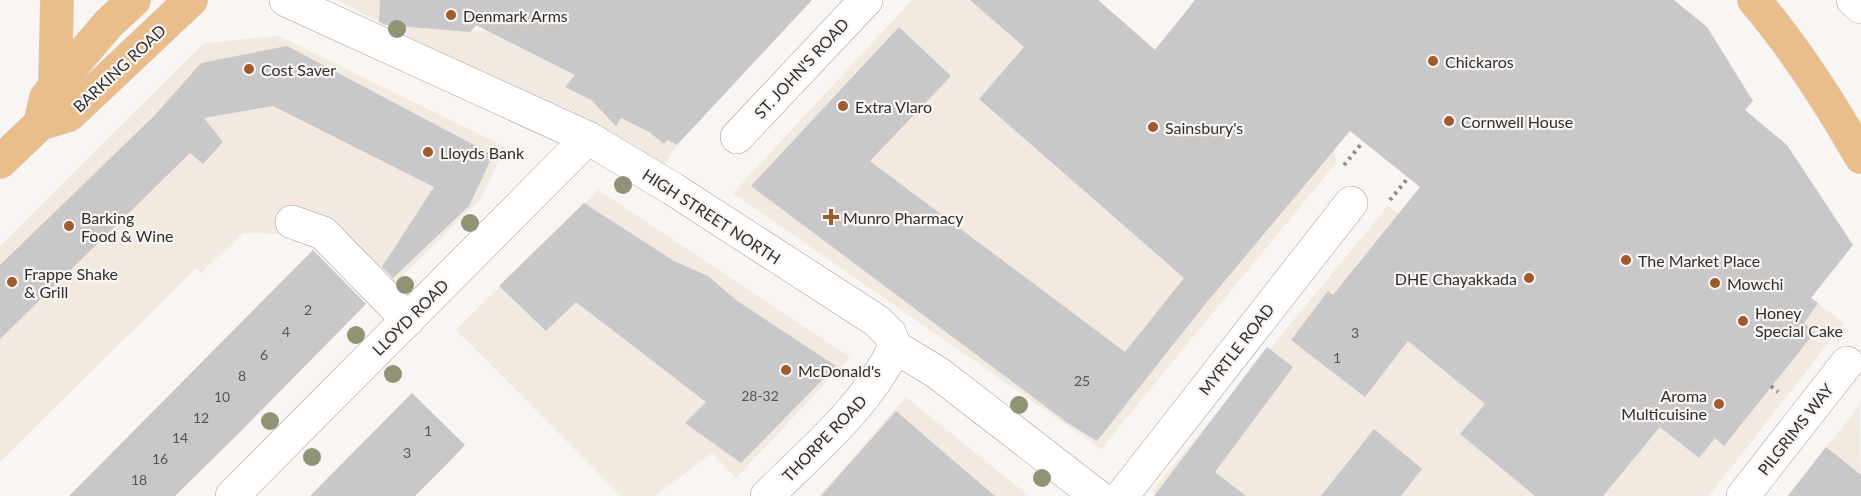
<svg xmlns="http://www.w3.org/2000/svg" width="1861" height="496" viewBox="0 0 1861 496" font-family="Lato,sans-serif">
<rect width="100%" height="100%" fill="#f8f5f3"/>
<g fill="#f2e9e1">
<polygon points="337,0 497,0 471,32 487,31 575,75 566,87 591,100 616,125 621,118 649,132 664,144 668,140 677,145 663,168"/>
<polygon points="912,0 1098,0 1155,49 1174,26 1255,86 1335,151 1336,163 1101,449 733,193"/>
<polygon points="279,36 505,147 480,200 374,303 312,240 290,234 243,233 201,273 196,268 0,462 0,246 204,43"/>
<polygon points="598,190 850,357 736,478 712,453 655,496 621,496 456,330"/>
<polygon points="1388,206 1399,214 1811,298 1844,323 1709,496 1159,496 1152,491"/>
<polygon points="906,397 1029,496 819,496"/>
<polygon points="1860,404 1861,496 1787,496 1856,410"/>
</g>
<g fill="#c8c7ca">
<polygon points="380,0 812,0 677,145 668,140 664,144 649,132 621,118 616,126 591,100 565,87 575,75 476,25 470,32 386,25 379,22"/>
<polygon points="970,0 1098,0 1155,50 1195,0 1674,0 1707,27 1753,101 1745,110 1787,145 1853,245 1811,298 1818,303 1804,323 1815,332 1724,446 1715,438 1699,458 1660,427 1603,496 1535,496 1460,434 1485,404 1408,341 1365,397 1291,340 1328,291 1333,295 1420,187 1350,131 1202,308 1097,441 1069,424 751,186 899,27 951,76 870,161 1125,352 1184,278 979,99 1024,47"/>
<polygon points="287,46 493,155 469,206 393,278 382,267 434,187 273,106 204,118 223,142 203,164 190,153 0,339 0,265 154,116 201,63"/>
<polygon points="584,203 674,261 708,276 736,300 836,366 741,463 685,423 706,402 576,302 546,331 499,286"/>
<polygon points="313,250 366,304 239,433 175,496 69,496"/>
<polygon points="1267,347 1293,367 1215,472 1246,496 1154,496"/>
<polygon points="412,393 465,445 444,467 415,496 310,496"/>
<polygon points="896,411 941,450 995,496 821,496"/>
<polygon points="1374,429 1422,469 1401,496 1321,496"/>
<polygon points="1826,447 1861,475 1861,496 1788,496"/>
</g>
<g fill="none" stroke-linecap="round" stroke-linejoin="round">
<g stroke="#a29f9d" stroke-width="34">
<g id="minor">
<polyline points="286,0 588,138 673,189 877,321 890,334 895,347 938,373 1097,496"/>
<polyline points="1853,0 1861,7"/>
<polyline points="737,137 866,0"/>
<polyline points="292,222 323,233 408,320"/>
<polyline points="232,496 588,138"/>
<path d="M767 496C814 449 866 407 895 347"/>
<polyline points="1122,496 1351,203"/>
<polyline points="1743,496 1847,363"/>
</g>
</g>
<g stroke="#d1d1d1" stroke-width="34">
<g id="major">
<path d="M1754 0C1796 49 1829 101 1861 157"/>
<polyline points="55,86 57,0"/>
<polyline points="40,124 46,98 55,86 109,23 134,0"/>
<polyline points="0,162 40,124 69,115 191,0"/>
</g>
</g>
<g stroke="#8e8c8a" stroke-width="4" stroke-dasharray="3 4.5" stroke-linecap="butt">
<polyline points="1344,165 1363,142"/>
<polyline points="1390,200 1408,178"/>
<polyline points="1771,386 1778,392"/>
</g>
<use href="#minor" stroke="#fff" stroke-width="33"/>
<use href="#major" stroke="#eabe8b" stroke-width="33"/>
</g>
<g fill="#909374">
<circle cx="397" cy="29" r="9"/>
<circle cx="623" cy="185" r="9"/>
<circle cx="470" cy="223" r="9"/>
<circle cx="405" cy="285" r="9"/>
<circle cx="356" cy="335" r="9"/>
<circle cx="393" cy="374" r="9"/>
<circle cx="1019" cy="405" r="9"/>
<circle cx="270" cy="421" r="9"/>
<circle cx="312" cy="457" r="9"/>
<circle cx="1042" cy="478" r="9"/>
</g>
<g fill="#9f5a2e" stroke="#f8f5f3" stroke-width="2">
<circle cx="451" cy="15" r="6"/>
<circle cx="1433" cy="61" r="6"/>
<circle cx="249" cy="69" r="6"/>
<circle cx="843" cy="106" r="6"/>
<circle cx="1449" cy="121" r="6"/>
<circle cx="1153" cy="127" r="6"/>
<circle cx="428" cy="152" r="6"/>
<path d="M828 208h6v6h6v6h-6v6h-6v-6h-6v-6h6z"/>
<circle cx="69" cy="226" r="6"/>
<circle cx="1626" cy="260" r="6"/>
<circle cx="1529" cy="278" r="6"/>
<circle cx="12" cy="282" r="6"/>
<circle cx="1715" cy="283" r="6"/>
<circle cx="1743" cy="321" r="6"/>
<circle cx="786" cy="370" r="6"/>
<circle cx="1719" cy="404" r="6"/>
</g>
<g text-anchor="middle" dominant-baseline="central" stroke-width="4.5" stroke-linejoin="round" paint-order="stroke">
<g font-size="14" fill="#565555">
<text x="308" y="309">2</text>
<text x="286" y="331">4</text>
<text x="1355" y="332">3</text>
<text x="264" y="354">6</text>
<text x="1337" y="357">1</text>
<text x="242" y="375">8</text>
<text x="1082" y="380">25</text>
<text x="760" y="395">28-32</text>
<text x="222" y="396">10</text>
<text x="201" y="417">12</text>
<text x="428" y="430">1</text>
<text x="180" y="437">14</text>
<text x="407" y="452">3</text>
<text x="160" y="458">16</text>
<text x="139" y="479">18</text>
</g>
<g font-size="16" fill="#302f2e" stroke="#f8f5f3" text-anchor="start">
<text x="463" y="15">Denmark Arms</text>
<text x="1445" y="61">Chickaros</text>
<text x="261" y="69">Cost Saver</text>
<text x="855" y="106">Extra Vlaro</text>
<text x="1461" y="121">Cornwell House</text>
<text x="1165" y="127">Sainsbury's</text>
<text x="440" y="152">Lloyds Bank</text>
<text x="81" y="217">Barking<tspan x="81" dy="18">Food &amp; Wine</tspan></text>
<text x="843" y="217">Munro Pharmacy</text>
<text x="1638" y="260">The Market Place</text>
<text x="24" y="273">Frappe Shake<tspan x="24" dy="18">&amp; Grill</tspan></text>
<text x="1517" y="278" text-anchor="end">DHE Chayakkada</text>
<text x="1727" y="283">Mowchi</text>
<text x="1755" y="312">Honey<tspan x="1755" dy="18">Special Cake</tspan></text>
<text x="798" y="370">McDonald's</text>
<text x="1707" y="395" text-anchor="end">Aroma<tspan x="1707" dy="18">Multicuisine</tspan></text>
</g>
<g font-size="16" fill="#302f2e" stroke="#f8f5f3">
<text transform="translate(119 68) rotate(-43)">BARKING ROAD</text>
<text transform="translate(801 68) rotate(-47)">ST. JOHN'S ROAD</text>
<text transform="translate(712 216) rotate(33)">HIGH STREET NORTH</text>
<text transform="translate(410 317) rotate(-45)">LLOYD ROAD</text>
<text transform="translate(1236 349) rotate(-52)">MYRTLE ROAD</text>
<text transform="translate(1795 429) rotate(-52)">PILGRIMS WAY</text>
<text transform="translate(824 438) rotate(-46)">THORPE ROAD</text>
</g>
</g>
</svg>
